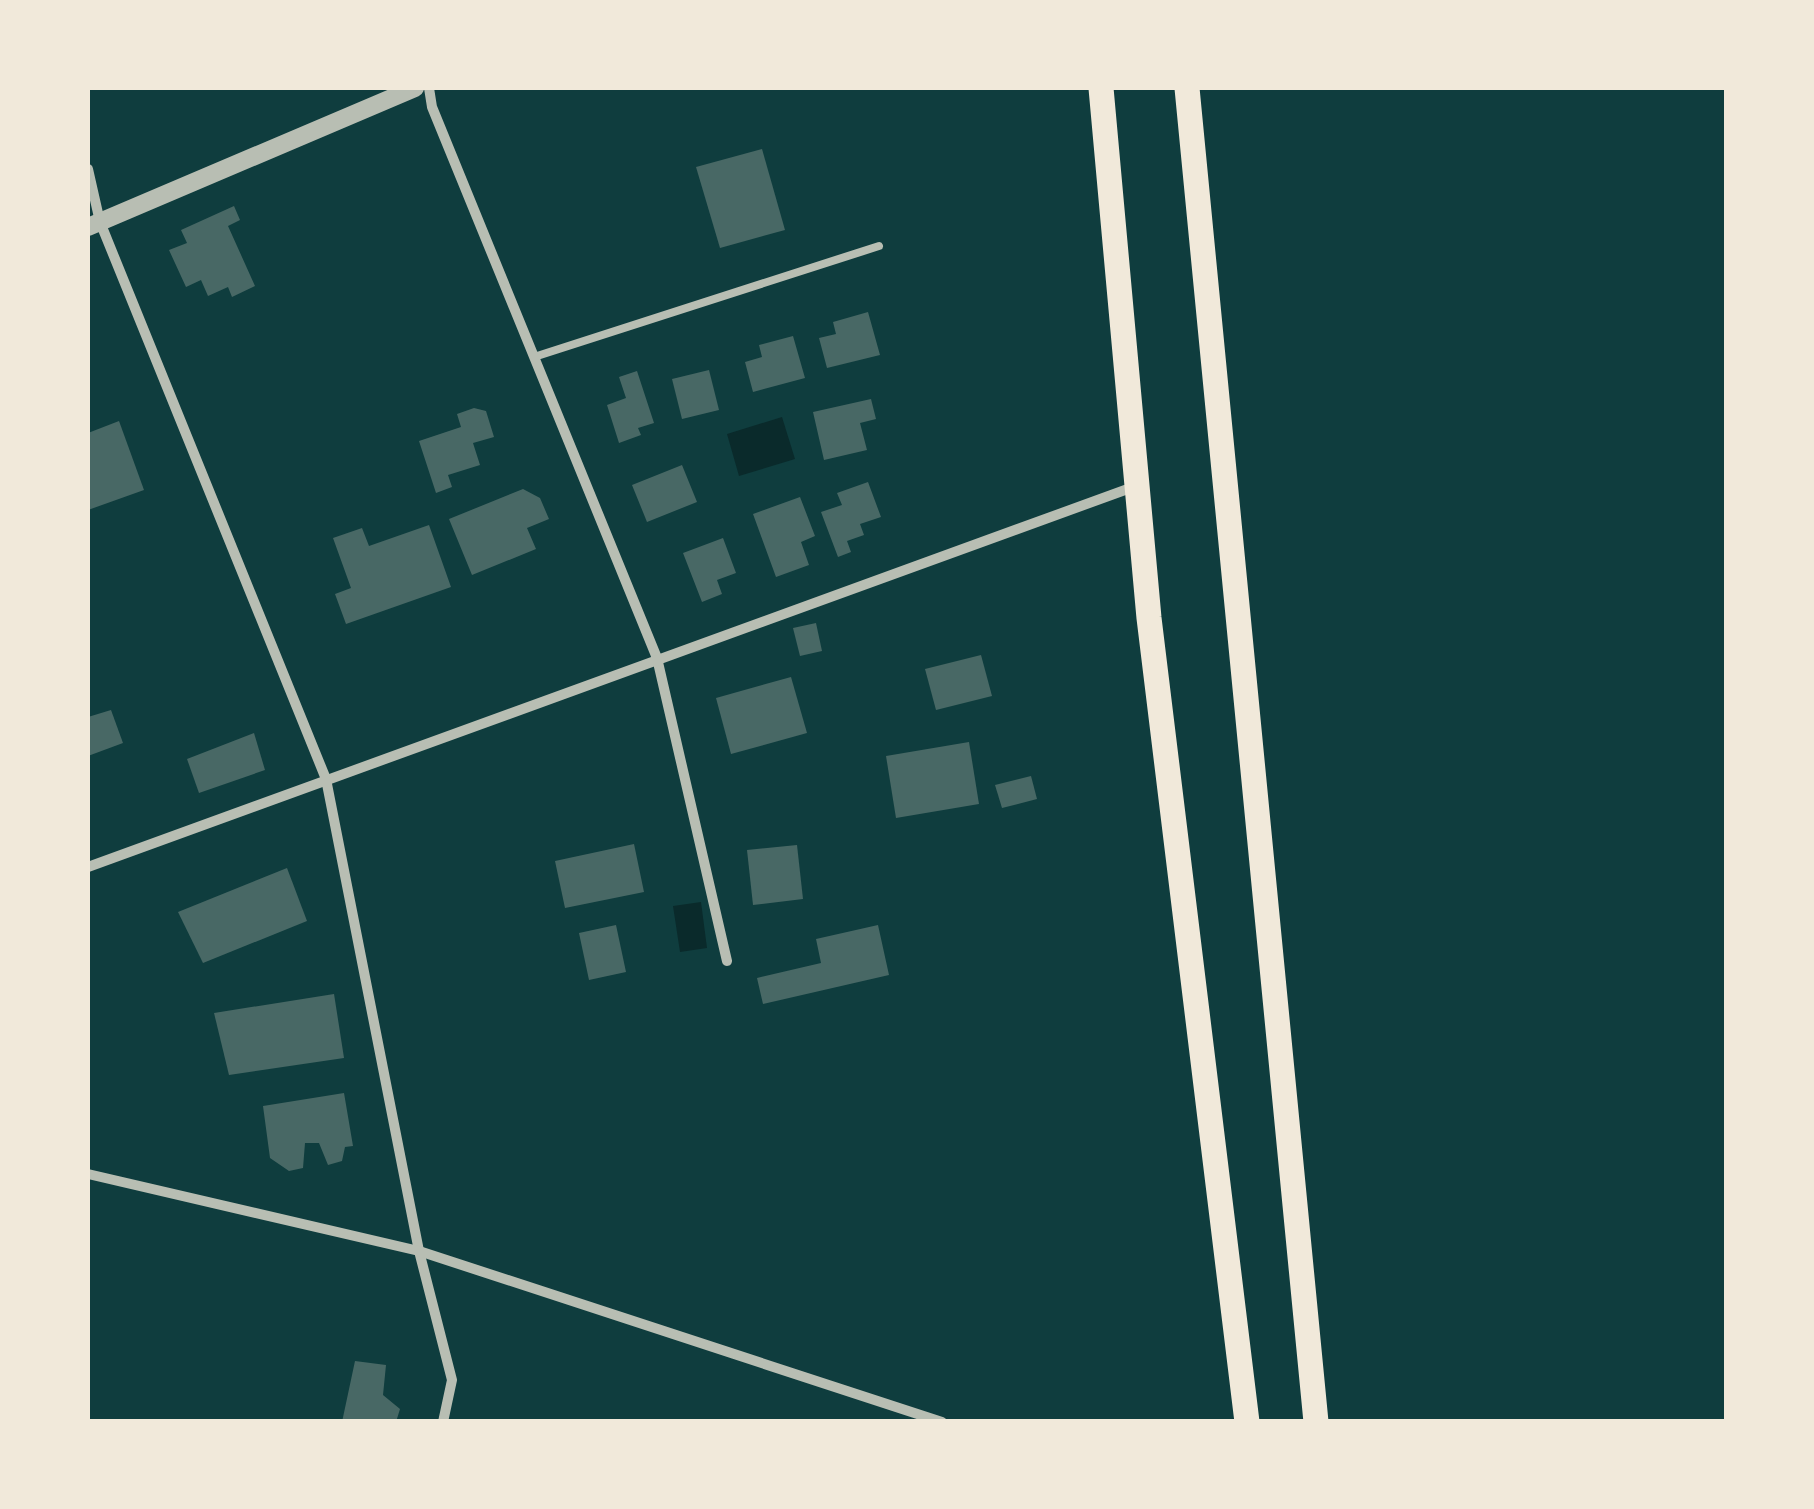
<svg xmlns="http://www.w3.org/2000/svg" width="1814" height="1509" viewBox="0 0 1814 1509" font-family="'Source Sans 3',sans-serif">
<rect width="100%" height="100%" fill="#0f3d3e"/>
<g fill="#0a2a2b">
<polygon points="782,417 795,459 739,476 727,434"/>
<polygon points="701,902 707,948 680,952 673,906"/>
</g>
<g fill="#486865">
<polygon points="762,149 785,230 720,248 696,167"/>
<polygon points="234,206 240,220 228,226 255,286 232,297 228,287 208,296 201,280 186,287 169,250 187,243 181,230"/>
<polygon points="868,312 880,355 827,368 819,338 836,334 833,322"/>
<polygon points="793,336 805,378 753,392 745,362 762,357 759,345"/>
<polygon points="709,370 719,410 682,419 672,379"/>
<polygon points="637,371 654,423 638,428 641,435 619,443 607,405 626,398 619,377"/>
<polygon points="871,399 876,419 860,423 867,450 824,460 813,412"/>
<polygon points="474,408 486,411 494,437 473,443 480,465 448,475 452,487 436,493 419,441 461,427 457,414"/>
<polygon points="119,421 144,490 88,510 88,433"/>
<polygon points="682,465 697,502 647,522 632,485"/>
<polygon points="868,482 881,517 860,524 864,535 847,541 851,552 838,557 821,512 842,505 837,493"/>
<polygon points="523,489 540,498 549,519 527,528 536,549 472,575 449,519"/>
<polygon points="800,497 815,536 801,542 809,565 776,577 753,514"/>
<polygon points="429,525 451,587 346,624 335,594 351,588 333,538 362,528 369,546"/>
<polygon points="723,538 736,573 717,580 722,594 702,602 683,553"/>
<polygon points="816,623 822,651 800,656 793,628"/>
<polygon points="981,655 992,696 936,710 925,669"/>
<polygon points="791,677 807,733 731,754 716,698"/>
<polygon points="111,710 123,743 88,756 88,717"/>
<polygon points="254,733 265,770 199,793 187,759"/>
<polygon points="969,742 979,804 896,818 886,756"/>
<polygon points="1031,776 1037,799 1002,808 995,785"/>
<polygon points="634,844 644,892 565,908 555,861"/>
<polygon points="797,845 803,899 753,905 747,850"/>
<polygon points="287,868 307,921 203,963 178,912"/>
<polygon points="616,925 626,972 589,980 579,933"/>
<polygon points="878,925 889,975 763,1004 757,978 821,963 816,939"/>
<polygon points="334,994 344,1058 229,1075 214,1013"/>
<polygon points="344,1093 353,1146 345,1147 342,1161 328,1165 319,1143 305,1143 303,1168 289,1171 270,1158 263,1106"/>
<polygon points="355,1361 386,1365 383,1395 400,1409 396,1422 342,1422"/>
</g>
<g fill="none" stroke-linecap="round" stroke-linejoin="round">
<polyline stroke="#b8beb3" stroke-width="8" points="534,357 879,246"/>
<g stroke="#b8beb3" stroke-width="10">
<polyline points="429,88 432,107 657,658 727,961"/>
<polyline points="88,169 100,222 326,779 419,1251 452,1380 443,1422"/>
<polyline points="88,867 1136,486"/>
<polyline points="88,1174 419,1251 942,1422"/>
</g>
<polyline stroke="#b8beb3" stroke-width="18" points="88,227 415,88"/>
<g stroke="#f1e9da" stroke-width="25">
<polyline points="1101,88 1149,618 1247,1422"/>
<polyline points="1187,88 1316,1422"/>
</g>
</g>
<rect width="1814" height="1509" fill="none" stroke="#f1e9da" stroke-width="180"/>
</svg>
